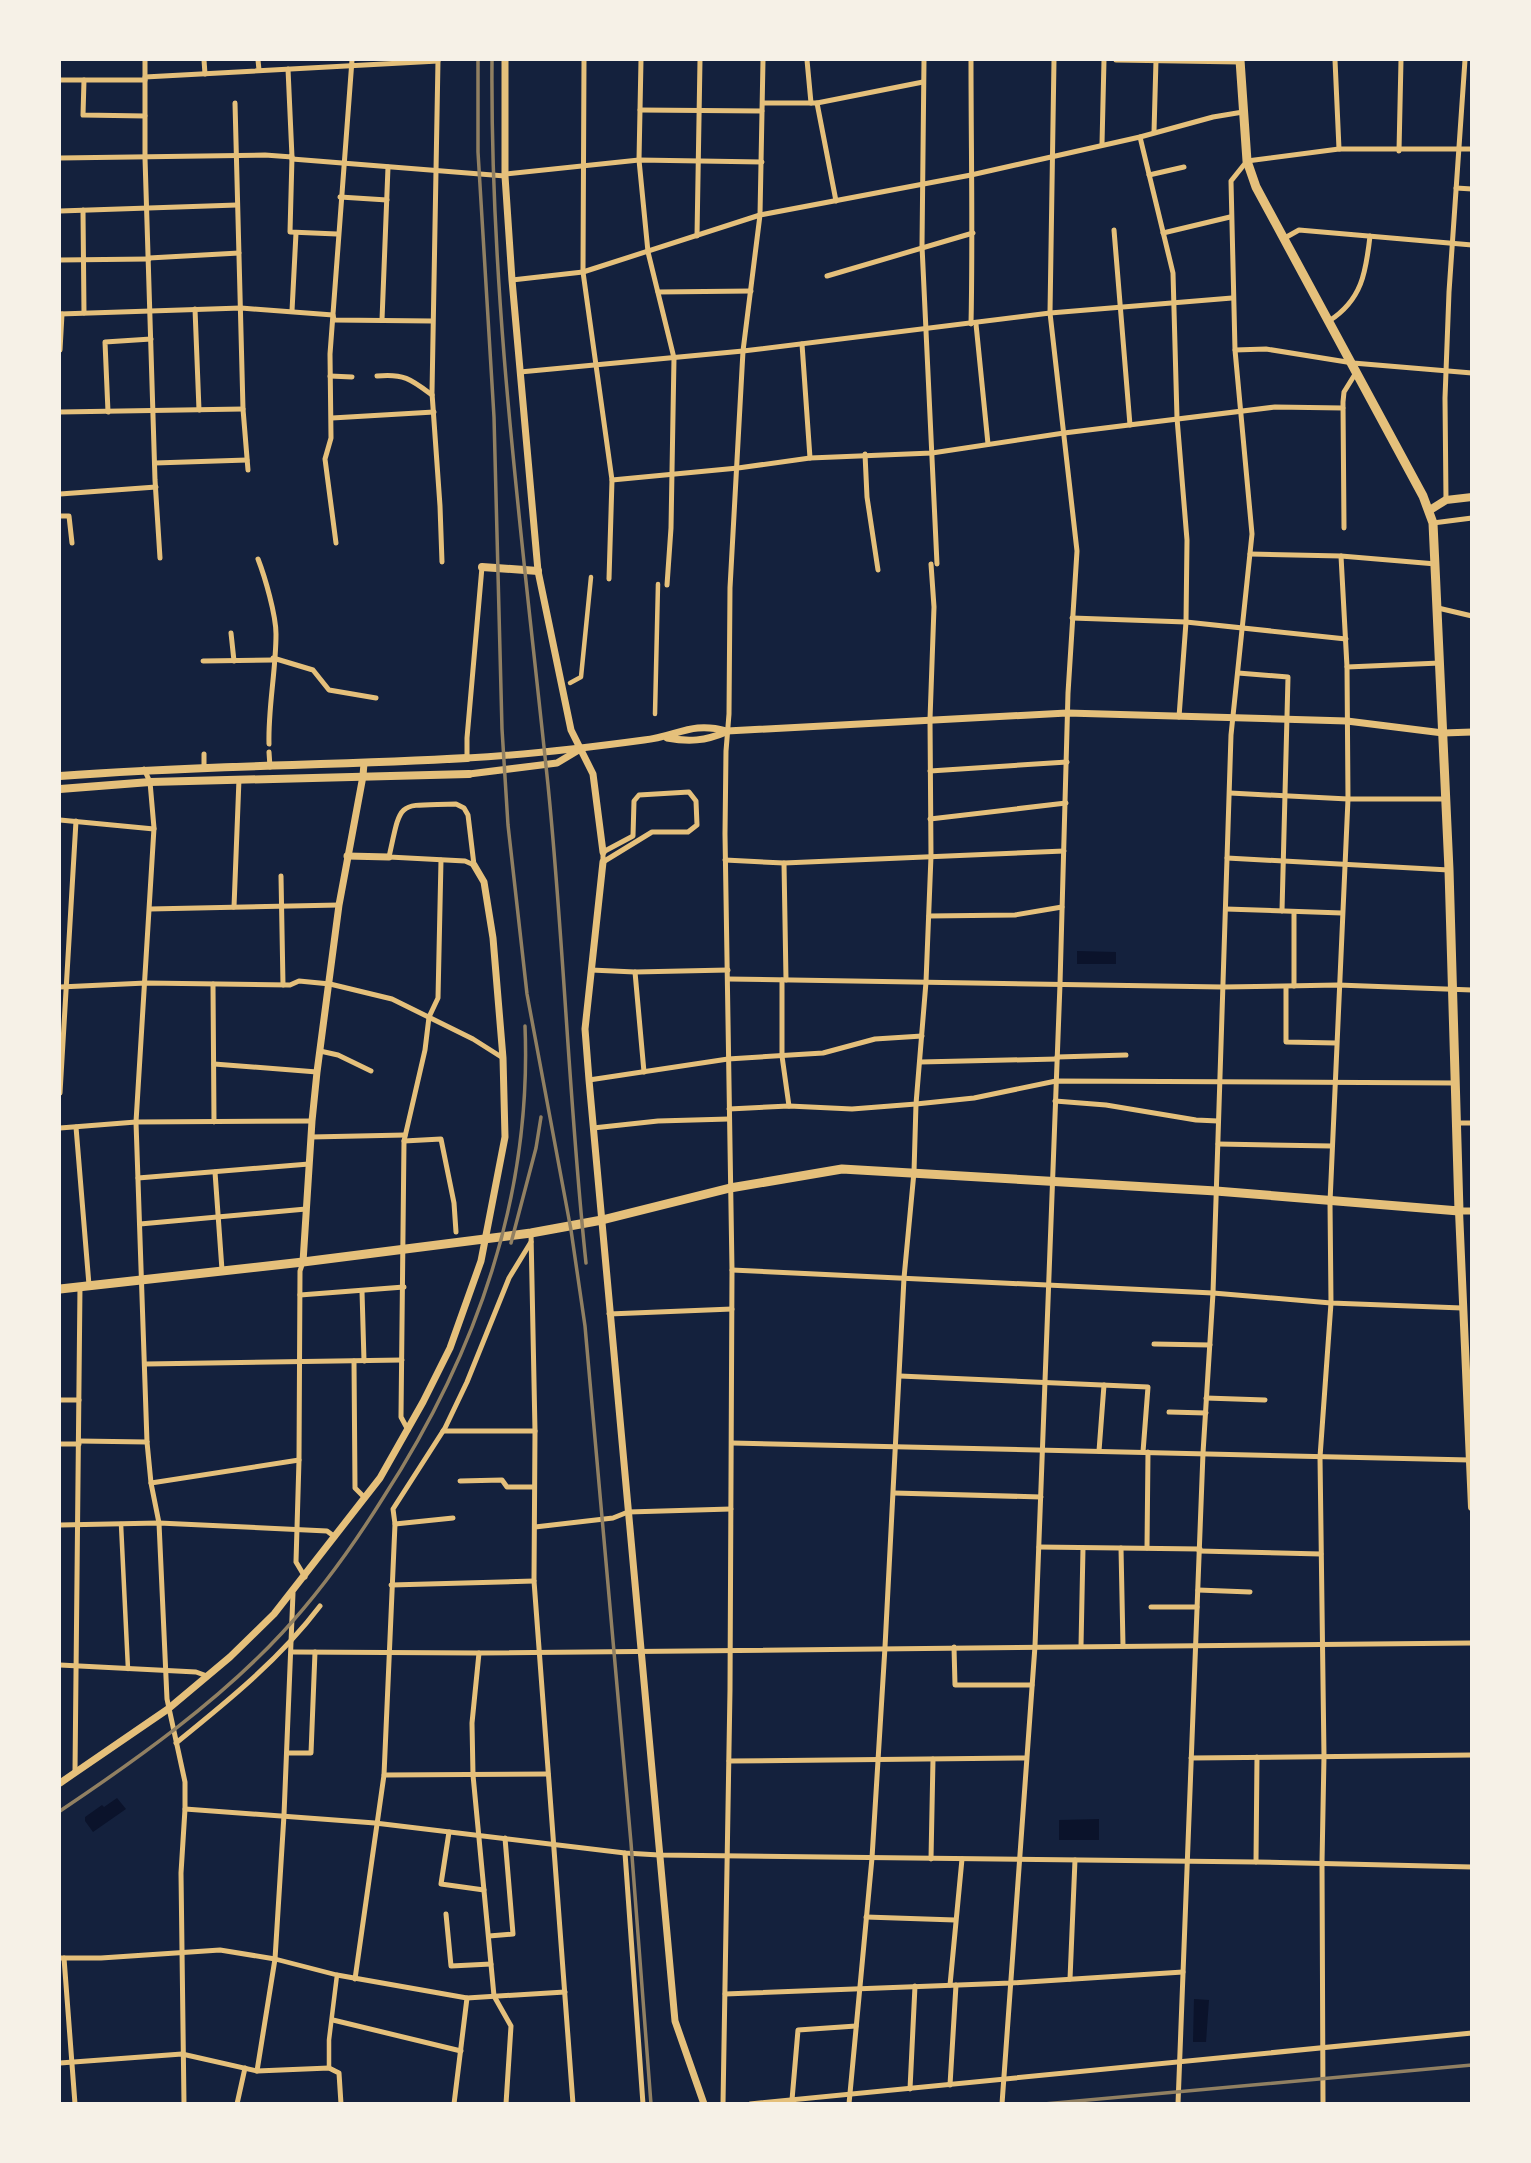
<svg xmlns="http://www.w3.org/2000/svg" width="1531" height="2163" viewBox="0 0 1531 2163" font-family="'PT Sans',sans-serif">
<rect width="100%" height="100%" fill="#14213d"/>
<g fill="#0b132b">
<polygon points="1077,951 1116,952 1116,964 1077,964"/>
<polygon points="117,1798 126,1809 93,1832 85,1821 85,1817 102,1805 104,1807"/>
<polygon points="1099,1819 1099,1840 1059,1840 1059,1820"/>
<polygon points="1194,1999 1209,2000 1206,2042 1193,2042"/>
</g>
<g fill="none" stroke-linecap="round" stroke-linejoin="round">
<g stroke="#e5c07b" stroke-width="4.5">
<polyline points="570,683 581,677 591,577"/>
<polyline points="655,714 658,584"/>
<polyline points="121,1524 128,1669"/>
<polyline points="275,1959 337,1975 329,2040 329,2068"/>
</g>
<g stroke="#e5c07b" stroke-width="5">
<polyline points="145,60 145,158 155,480 160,558"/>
<polyline points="204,60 205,74"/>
<polyline points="258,60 259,70"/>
<polyline points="438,60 432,393 440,506 442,562"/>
<polyline points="584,60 583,272 612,480 609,579"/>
<polyline points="641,60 639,160 648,252 674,358 671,528 667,585"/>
<polyline points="807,60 811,103"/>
<polyline points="924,60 922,246 937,564"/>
<path d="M971 60C971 148 973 236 971 324"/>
<polyline points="1116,60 1240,62"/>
<polyline points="1335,60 1339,149"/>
<polyline points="145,77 438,61"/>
<polyline points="60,80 145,80"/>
<polyline points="84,80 83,115 145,116"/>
<polyline points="235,103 243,409 248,470"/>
<polyline points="763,103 817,103 923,82"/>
<polyline points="817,103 836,201"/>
<polyline points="640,110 762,111"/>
<polyline points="1154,132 1156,60"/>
<polyline points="1140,137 1173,273 1177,418 1187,540 1186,622 1179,717"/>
<polyline points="1102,144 1104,60"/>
<polyline points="1399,151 1401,60"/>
<polyline points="292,157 290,232 337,234"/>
<polyline points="60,158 265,155 292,157 288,69"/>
<polyline points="292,159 505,176"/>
<polyline points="505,174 639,160 762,162"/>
<polyline points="1149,175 1184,167"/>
<polyline points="1456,188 1472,189"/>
<polyline points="340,197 387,200"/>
<polyline points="83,210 84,313"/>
<polyline points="60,211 237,205"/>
<polyline points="1114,230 1130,425"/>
<polyline points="1163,233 1230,217"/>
<polyline points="697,236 700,60"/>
<polyline points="1283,239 1299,230 1472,245"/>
<polyline points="149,258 239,253"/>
<polyline points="60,260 149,259"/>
<polyline points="827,276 973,233"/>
<polyline points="512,280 583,272 760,215 971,175 1140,137 1213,117 1243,112"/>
<polyline points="658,292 751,291"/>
<polyline points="195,309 199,410"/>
<polyline points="292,311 296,233"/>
<polyline points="60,314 241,308 333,315 334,320 432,321"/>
<polyline points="382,320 388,167"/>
<path d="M1329 321C1362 300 1366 272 1370 236"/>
<polyline points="976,324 988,444"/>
<polyline points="802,344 810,458"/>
<polyline points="60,350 62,314"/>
<polyline points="1235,350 1266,349 1353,363 1472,373"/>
<polyline points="520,372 743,351 1050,313 1232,298"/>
<polyline points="330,376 352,377"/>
<path d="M377 376C404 373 412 380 432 395"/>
<polyline points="60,412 243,409"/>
<polyline points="108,412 105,342 151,339"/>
<polyline points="332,418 434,412"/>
<polyline points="865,454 867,497 878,570"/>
<polyline points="155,463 247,460"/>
<polyline points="612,480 738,468 810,458 932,453 1064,433 1275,407 1343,408"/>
<polyline points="60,494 156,487"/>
<polyline points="1446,500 1445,398 1449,292 1465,60"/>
<polyline points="60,516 69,516 72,543"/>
<polyline points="1433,523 1472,518"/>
<polyline points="1344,528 1343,402 1344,392 1357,371"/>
<polyline points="336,543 325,459 331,438 330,354 352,60"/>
<polyline points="1250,554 1341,556 1436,564"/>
<path d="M258 559C265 577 276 615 276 634 276 671 268 707 269 744"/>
<polyline points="1438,608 1472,616"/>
<polyline points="1072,618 1186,622 1346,639"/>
<polyline points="231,633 234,661"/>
<polyline points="273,658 313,670 329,690 376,698"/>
<polyline points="203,661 273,660"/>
<polyline points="1347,667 1440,663"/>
<polyline points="1238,673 1288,677 1282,911"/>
<polyline points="269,752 270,767"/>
<polyline points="204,754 204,768"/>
<polyline points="467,758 467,738 482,567"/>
<polyline points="144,769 150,782 154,828 136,1122 147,1442 151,1483 159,1523 167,1699 185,1782 185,1809 181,1873 184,2104"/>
<polyline points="930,771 1067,762"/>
<polygon points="689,792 696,801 697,825 688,832 652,832 603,862 603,852 633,836 634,801 639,795"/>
<polyline points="1230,793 1348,799 1446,799"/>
<path d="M456 804 464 808 468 815 474 865 465 861 389 857C402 798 396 806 456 804Z"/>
<polyline points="930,819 1066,803"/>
<polyline points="60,820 154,829"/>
<polyline points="1227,858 1449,870"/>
<polyline points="725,860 784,863 1064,851"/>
<polyline points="784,863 786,980"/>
<polyline points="281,876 283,985"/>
<polyline points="234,907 239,779"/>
<polyline points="150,909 339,905"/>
<polyline points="1226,909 1342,913"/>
<polyline points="1294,912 1294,986"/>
<polyline points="929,916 1015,915 1062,907"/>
<polyline points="591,970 635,972 728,970"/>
<polyline points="635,972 644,1072"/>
<polyline points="728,979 1223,987 1338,985 1472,990"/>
<polyline points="782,980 782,1056 789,1106"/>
<polyline points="213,984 214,1122"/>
<polyline points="60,987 146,983 290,985 299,981 330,984 392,999 473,1039 503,1058"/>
<polyline points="1286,987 1286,1042 1336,1043"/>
<polyline points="320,1051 338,1055 371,1071"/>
<polyline points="1057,1057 1126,1055"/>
<polyline points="920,1062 1057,1059"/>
<polyline points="214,1064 317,1072"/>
<polyline points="589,1080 728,1059 823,1053 875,1039 922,1036"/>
<polyline points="60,1093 76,821"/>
<polyline points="1055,1101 1106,1105 1196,1120 1218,1121"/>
<polyline points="729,1109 789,1106 852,1109 916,1104 974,1098 1056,1081 1456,1083"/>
<polyline points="1457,1123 1472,1123"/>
<polyline points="76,1127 89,1285"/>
<polyline points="60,1128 136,1122 312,1121"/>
<polyline points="593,1128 658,1121 729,1119"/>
<polyline points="311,1137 405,1135"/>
<polyline points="404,1141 441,1139 454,1203 456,1232"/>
<polyline points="1218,1144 1332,1146"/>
<polyline points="215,1172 222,1270"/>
<polyline points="138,1178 309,1164"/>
<polyline points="140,1224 306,1209"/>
<polyline points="531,1233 535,1431 534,1581 573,2104"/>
<polyline points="303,1262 300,1271 299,1460 296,1562 305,1577"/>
<polyline points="732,1270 1213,1293 1331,1303 1462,1308"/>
<polyline points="362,1291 364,1361"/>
<polyline points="300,1295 404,1287"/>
<polyline points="609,1314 732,1309"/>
<polyline points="1154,1344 1210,1345"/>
<polyline points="354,1361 355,1488 365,1498"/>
<polyline points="146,1364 402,1360"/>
<polyline points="900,1376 1148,1387 1143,1452"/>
<polyline points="1206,1398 1265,1400"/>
<polyline points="60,1400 79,1400"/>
<polyline points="1169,1412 1206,1413"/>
<polyline points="408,1430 401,1417 404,1141 425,1050 429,1017 438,998 441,860"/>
<polyline points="443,1431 535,1431"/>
<polyline points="79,1441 147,1442"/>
<polyline points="732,1443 1470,1460"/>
<polyline points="60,1444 79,1444"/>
<polyline points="1099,1451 1104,1385"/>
<polyline points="460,1481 502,1480 507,1487 534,1487"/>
<polyline points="151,1483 299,1460"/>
<polyline points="894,1493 1041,1497"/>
<polyline points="395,1524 453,1518"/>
<polyline points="60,1525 159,1523 327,1531 335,1537"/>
<polyline points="535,1527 613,1518 628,1512 731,1509"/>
<polyline points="1039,1547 1200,1549"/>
<polyline points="1121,1548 1123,1646"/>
<polyline points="1147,1548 1148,1452"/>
<polyline points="1199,1551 1321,1554"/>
<polyline points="391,1585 534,1581"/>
<polyline points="1198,1590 1250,1592"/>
<polyline points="1151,1607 1197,1607"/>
<polyline points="1081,1646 1083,1548"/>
<polyline points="954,1647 955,1685 1032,1685"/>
<polyline points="292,1652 479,1653 1472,1643"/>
<polyline points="479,1653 472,1723 473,1775 494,1996 511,2026 506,2104"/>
<polyline points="60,1665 196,1672 207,1676"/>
<path d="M176 1743C228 1701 280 1659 320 1606"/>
<polyline points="287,1753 311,1753 315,1652"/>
<polyline points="1191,1758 1472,1755"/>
<polyline points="729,1761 1026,1758"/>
<polyline points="75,1772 80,1286"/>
<polyline points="384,1775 548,1774"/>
<polyline points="185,1809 375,1823 625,1853 659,1855 1256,1862 1472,1867"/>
<polyline points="449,1832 441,1884 484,1890"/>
<polyline points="625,1853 643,2104"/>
<polyline points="931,1859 933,1759"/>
<polyline points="1256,1862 1257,1757"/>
<polyline points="446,1914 451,1966 491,1964"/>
<polyline points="866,1917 955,1920"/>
<polyline points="489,1936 513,1934 505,1838"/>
<polyline points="60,1958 101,1958 220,1950 275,1959"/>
<polyline points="64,1958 75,2104"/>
<polyline points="337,1975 467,1998 565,1992"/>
<polyline points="355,1979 384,1775 395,1524 393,1509 445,1428 467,1382 509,1278 531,1242"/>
<polyline points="1070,1979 1075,1860"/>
<polyline points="950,1985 962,1859"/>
<polyline points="725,1994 1011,1983 1183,1972"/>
<polyline points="333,2020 461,2051"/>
<polyline points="60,2063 182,2054 257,2071 329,2068 339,2073 341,2104"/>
<polyline points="257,2071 275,1959 284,1815 293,1593"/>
<polyline points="950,2085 956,1985"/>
<polyline points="910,2089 915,1986"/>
<polyline points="792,2100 798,2030 856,2026"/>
<polyline points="237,2104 245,2068"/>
<polyline points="454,2104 467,1998"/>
<polyline points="723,2104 730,1690 732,1270 725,834 726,751 729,714 730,588 743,351 760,215 763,60"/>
<polyline points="750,2104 1472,2033"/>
<polyline points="849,2104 872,1858 885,1647 904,1278 914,1172 916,1104 926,982 931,856 930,719 934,607 931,564"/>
<polyline points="1002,2104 1035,1646 1060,984 1068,693 1077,551 1050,313 1054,60"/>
<polyline points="1178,2104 1203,1453 1213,1293 1231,735 1252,534 1235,350 1231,181 1247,161 1339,149 1472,149"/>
<polyline points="1323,2104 1322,1863 1324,1756 1320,1457 1331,1303 1330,1202 1348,799 1347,667 1341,556"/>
</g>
<g stroke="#e5c07b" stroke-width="7">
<polyline points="505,60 505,176 512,280 538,571 571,730 593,774 603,852"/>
<path d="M667 738C689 742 705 741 726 732"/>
<path d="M467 758C526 755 585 748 644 740 678 736 691 721 727 731L1067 713 1347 721 1443 733 1472 732"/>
<polyline points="469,774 557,763 577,751"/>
<polyline points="347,856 389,857"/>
<polyline points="603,862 585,1029 589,1080 675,2021 704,2104"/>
<polyline points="1459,1211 1472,1211"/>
<polyline points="303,1262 312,1121 317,1072 339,905 363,776 364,763"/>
<polyline points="60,1783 168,1709 230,1657 274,1614 380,1478 423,1402 450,1348 481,1261 505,1137 503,1058 493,938 484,882 474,865"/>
</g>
<g stroke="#e5c07b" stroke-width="8">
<polyline points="1430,510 1446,500 1472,497"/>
<polyline points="482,567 538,571"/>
<path d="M60 776C195 765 331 766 467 758"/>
<polyline points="60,789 150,782 469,774"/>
<polyline points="1459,1211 1472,1507"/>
</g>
<polyline stroke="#e5c07b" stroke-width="9" points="60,1289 303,1262 531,1233 602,1220 730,1188 842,1169 1216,1191 1459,1211 1449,870 1433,523 1423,496 1256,187 1247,161 1240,60"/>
<g stroke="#918062" stroke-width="3.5">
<polyline points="478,60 478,152 494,417 502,729 508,825 527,994 571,1230 585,1326 631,1843 651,2104"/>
<path d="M492 60C490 302 523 544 548 785 564 944 569 1104 586 1263"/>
<polyline points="511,1243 536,1148 541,1117"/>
<path d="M60 1811C136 1760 219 1701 282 1633 320 1592 353 1546 383 1498 475 1356 532 1197 525 1026"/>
<polyline points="1044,2104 1472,2065"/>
</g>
</g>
<rect width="1531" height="2163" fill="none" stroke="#f6f1e7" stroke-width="122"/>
</svg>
